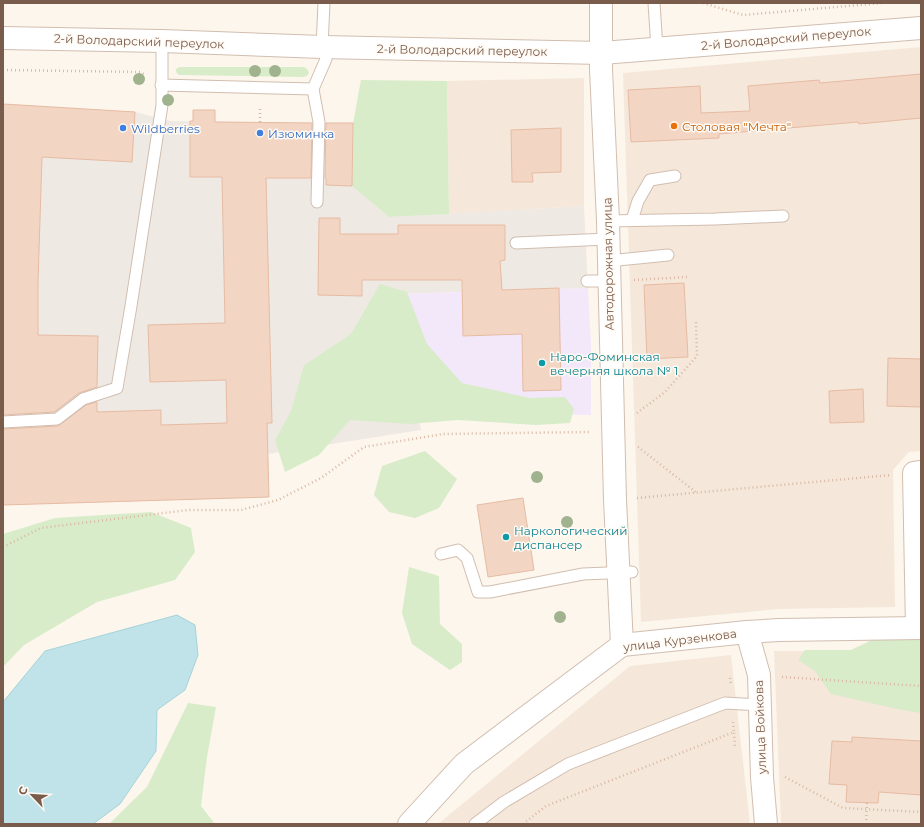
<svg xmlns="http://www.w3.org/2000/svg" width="924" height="827" viewBox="0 0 924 827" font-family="Montserrat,sans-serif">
<rect width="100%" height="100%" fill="#fdf6ec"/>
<g fill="#f5e8da">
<polygon points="921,47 921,451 909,452 893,470 895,607 779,609 641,622 623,73"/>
<polygon points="584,78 584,206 449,214 447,81"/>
<polygon points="774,651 921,651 921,824 781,824"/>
<polygon points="731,655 750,824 438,824 630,666"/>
</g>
<polygon fill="#efe9e4" points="3,104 135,112 170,121 353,123 352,186 389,217 584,206 588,288 399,294 421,430 268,454 269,497 3,505"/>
<polygon fill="#f3e8fa" points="588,288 591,343 591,415 418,412 399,294"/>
<g fill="#d8ecc9">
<polygon points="179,67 302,67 306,68 309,72 307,76 302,77 179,75 176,72 176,69"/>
<polygon points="361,80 447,81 449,214 389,217 352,186 353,123"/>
<polygon points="380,284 407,292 427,344 462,383 530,398 565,397 574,409 570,423 536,425 458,420 409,424 350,420 319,455 285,472 275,440 291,411 304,365 351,334"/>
<polygon points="425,451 457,479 439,508 415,518 389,512 374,495 382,466"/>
<polygon points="151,512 191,528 195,552 175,580 97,602 24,645 3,667 3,534 55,518"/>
<polygon points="409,567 439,576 440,624 462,644 462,662 450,670 412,644 402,613"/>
<polygon points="921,636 921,713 897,709 831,694 815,671 798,660 805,650 851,650 874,639"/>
<polygon points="188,703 216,707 207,757 201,806 215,824 109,824 147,787"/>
</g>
<polygon fill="#bfe3e8" stroke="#a5d3da" points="177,615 195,625 198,655 185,690 157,710 156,751 120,804 93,824 3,824 3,702 45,651"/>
<g fill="#f3d5c3" stroke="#e6bba3">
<polygon points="921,74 921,118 859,124 858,122 719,134 719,138 631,142 628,90 700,86 701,113 750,111 748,86 819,80 820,83"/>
<polygon points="3,104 135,112 132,162 42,157 38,282 38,335 98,336 97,387 79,393 54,412 3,415"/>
<polygon points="193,110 215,110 215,122 312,123 311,178 266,178 272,423 267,423 269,497 3,505 3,429 58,426 86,405 97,402 97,412 161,410 161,425 227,423 226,380 150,382 148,325 225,323 222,177 190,177 190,121 193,121"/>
<polygon points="326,123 353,123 352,186 326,185 326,178 325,178"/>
<polygon points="561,128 561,172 532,173 533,182 512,182 511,130"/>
<polygon points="319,218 340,218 340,234 398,234 398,225 505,225 505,260 500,261 502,290 559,288 561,390 523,391 522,334 463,336 462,280 362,280 362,296 318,295"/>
<polygon points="684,283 688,357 647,359 644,285"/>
<polygon points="888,358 921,359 921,407 887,406"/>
<polygon points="863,389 864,422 830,423 829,391"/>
<polygon points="523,498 534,570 488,577 477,505"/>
<polygon points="852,737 921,741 921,795 879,792 878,803 846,802 847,785 829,784 832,741 852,742"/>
</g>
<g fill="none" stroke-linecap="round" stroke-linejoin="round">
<g stroke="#d1beb0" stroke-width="13">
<g id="lane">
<polyline points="654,3 657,49"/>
<polyline points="161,85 313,89 326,59 322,47 324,3"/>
<polyline points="313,89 319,122 317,202"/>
<polyline points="632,220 638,201 650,180 675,176"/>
<polyline points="608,221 715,219 783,216"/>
<polyline points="516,243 608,239"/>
<polyline points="608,261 668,255"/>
<polyline points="587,281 609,281"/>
<polyline points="3,422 57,419 83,399 117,388 131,306 162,105 162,41"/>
<polyline points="441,554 458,550 467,558 478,592 490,592 583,574 632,572"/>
<polyline points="475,824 504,802 568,764 725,703 760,705"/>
</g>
</g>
<g stroke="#d1beb0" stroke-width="24">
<g id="street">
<polyline points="601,3 601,69 608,221 615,500 622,645"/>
<polyline points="3,38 162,41 322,47 602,53 921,28"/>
<polyline points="917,627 914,473 921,472"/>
<polyline points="747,632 759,675 762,777 766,824"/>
<polyline points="409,824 464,764 622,645 747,632 779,630 921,628"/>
</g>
</g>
<g stroke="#d9b8a5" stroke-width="2.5" stroke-dasharray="1 3" stroke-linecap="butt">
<polyline points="703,3 743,15 883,3"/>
<polyline points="3,70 140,72 144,74"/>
<polyline points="260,122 260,106"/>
<polyline points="634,280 687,277"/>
<polyline points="637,413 665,392 697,356 696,322"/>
<polyline points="638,447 697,493"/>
<polyline points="637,498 891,475"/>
<polyline points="3,547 41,528 188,510 241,510 278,500 321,478 364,447 443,434 589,432"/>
<polyline points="782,677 921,686"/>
<polyline points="730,678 731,685"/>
<polyline points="733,722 734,732"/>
<polyline points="785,777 843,808 921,812"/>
<polyline points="523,824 546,806 734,732 735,748"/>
<polyline points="866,824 867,803"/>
</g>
<use href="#lane" stroke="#fff" stroke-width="11"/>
<use href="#street" stroke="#fff" stroke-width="22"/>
</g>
<g fill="#a0b28e">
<circle cx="255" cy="71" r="6"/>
<circle cx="275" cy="71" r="6"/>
<circle cx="139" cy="79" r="6"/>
<circle cx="168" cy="100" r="6"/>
<circle cx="537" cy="477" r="6"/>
<circle cx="567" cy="522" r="6"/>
<circle cx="560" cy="617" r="6"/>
</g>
<circle fill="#e8710a" stroke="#fffaf3" stroke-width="1.5" cx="674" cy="126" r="4"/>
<g fill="#3f7fe0" stroke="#fffaf3" stroke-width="1.5">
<circle cx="123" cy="128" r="4"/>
<circle cx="260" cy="133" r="4"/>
</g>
<g fill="#0f9aa8" stroke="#fffaf3" stroke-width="1.5">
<circle cx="542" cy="363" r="4"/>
<circle cx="506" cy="537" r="4"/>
</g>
<g text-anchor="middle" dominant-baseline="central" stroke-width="3" stroke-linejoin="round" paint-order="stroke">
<g font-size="12" fill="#7a5c4d" stroke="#fffaf3">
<text transform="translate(786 38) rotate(-5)">2-й Володарский переулок</text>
<text transform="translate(139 41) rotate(2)">2-й Володарский переулок</text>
<text transform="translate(462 50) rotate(1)">2-й Володарский переулок</text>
<text transform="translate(608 264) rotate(-91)">Автодорожная улица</text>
<text transform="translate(680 640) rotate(-7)">улица Курзенкова</text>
<text transform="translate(760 727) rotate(-92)">улица Войкова</text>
</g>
<g font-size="12" fill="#c56008" stroke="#fffaf3" text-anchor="start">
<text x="682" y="126">Столовая "Мечта"</text>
</g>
<g font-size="12" fill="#366cbe" stroke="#fffaf3" text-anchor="start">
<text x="131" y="128">Wildberries</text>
<text x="268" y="133">Изюминка</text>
</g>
<g font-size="12" fill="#0d838f" stroke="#fffaf3" text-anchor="start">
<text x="550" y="356">Наро-Фоминская<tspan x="550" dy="14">вечерняя школа № 1</tspan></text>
<text x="514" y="530">Наркологический<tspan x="514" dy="14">диспансер</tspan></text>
</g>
</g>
<rect width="924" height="827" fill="none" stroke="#7a5c4d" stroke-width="8"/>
<g transform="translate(32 795) rotate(295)" stroke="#fffaf3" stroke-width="3" paint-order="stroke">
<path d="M0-3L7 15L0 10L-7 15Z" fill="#7a5c4d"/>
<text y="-6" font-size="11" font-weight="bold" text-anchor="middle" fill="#7a5c4d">С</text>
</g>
</svg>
